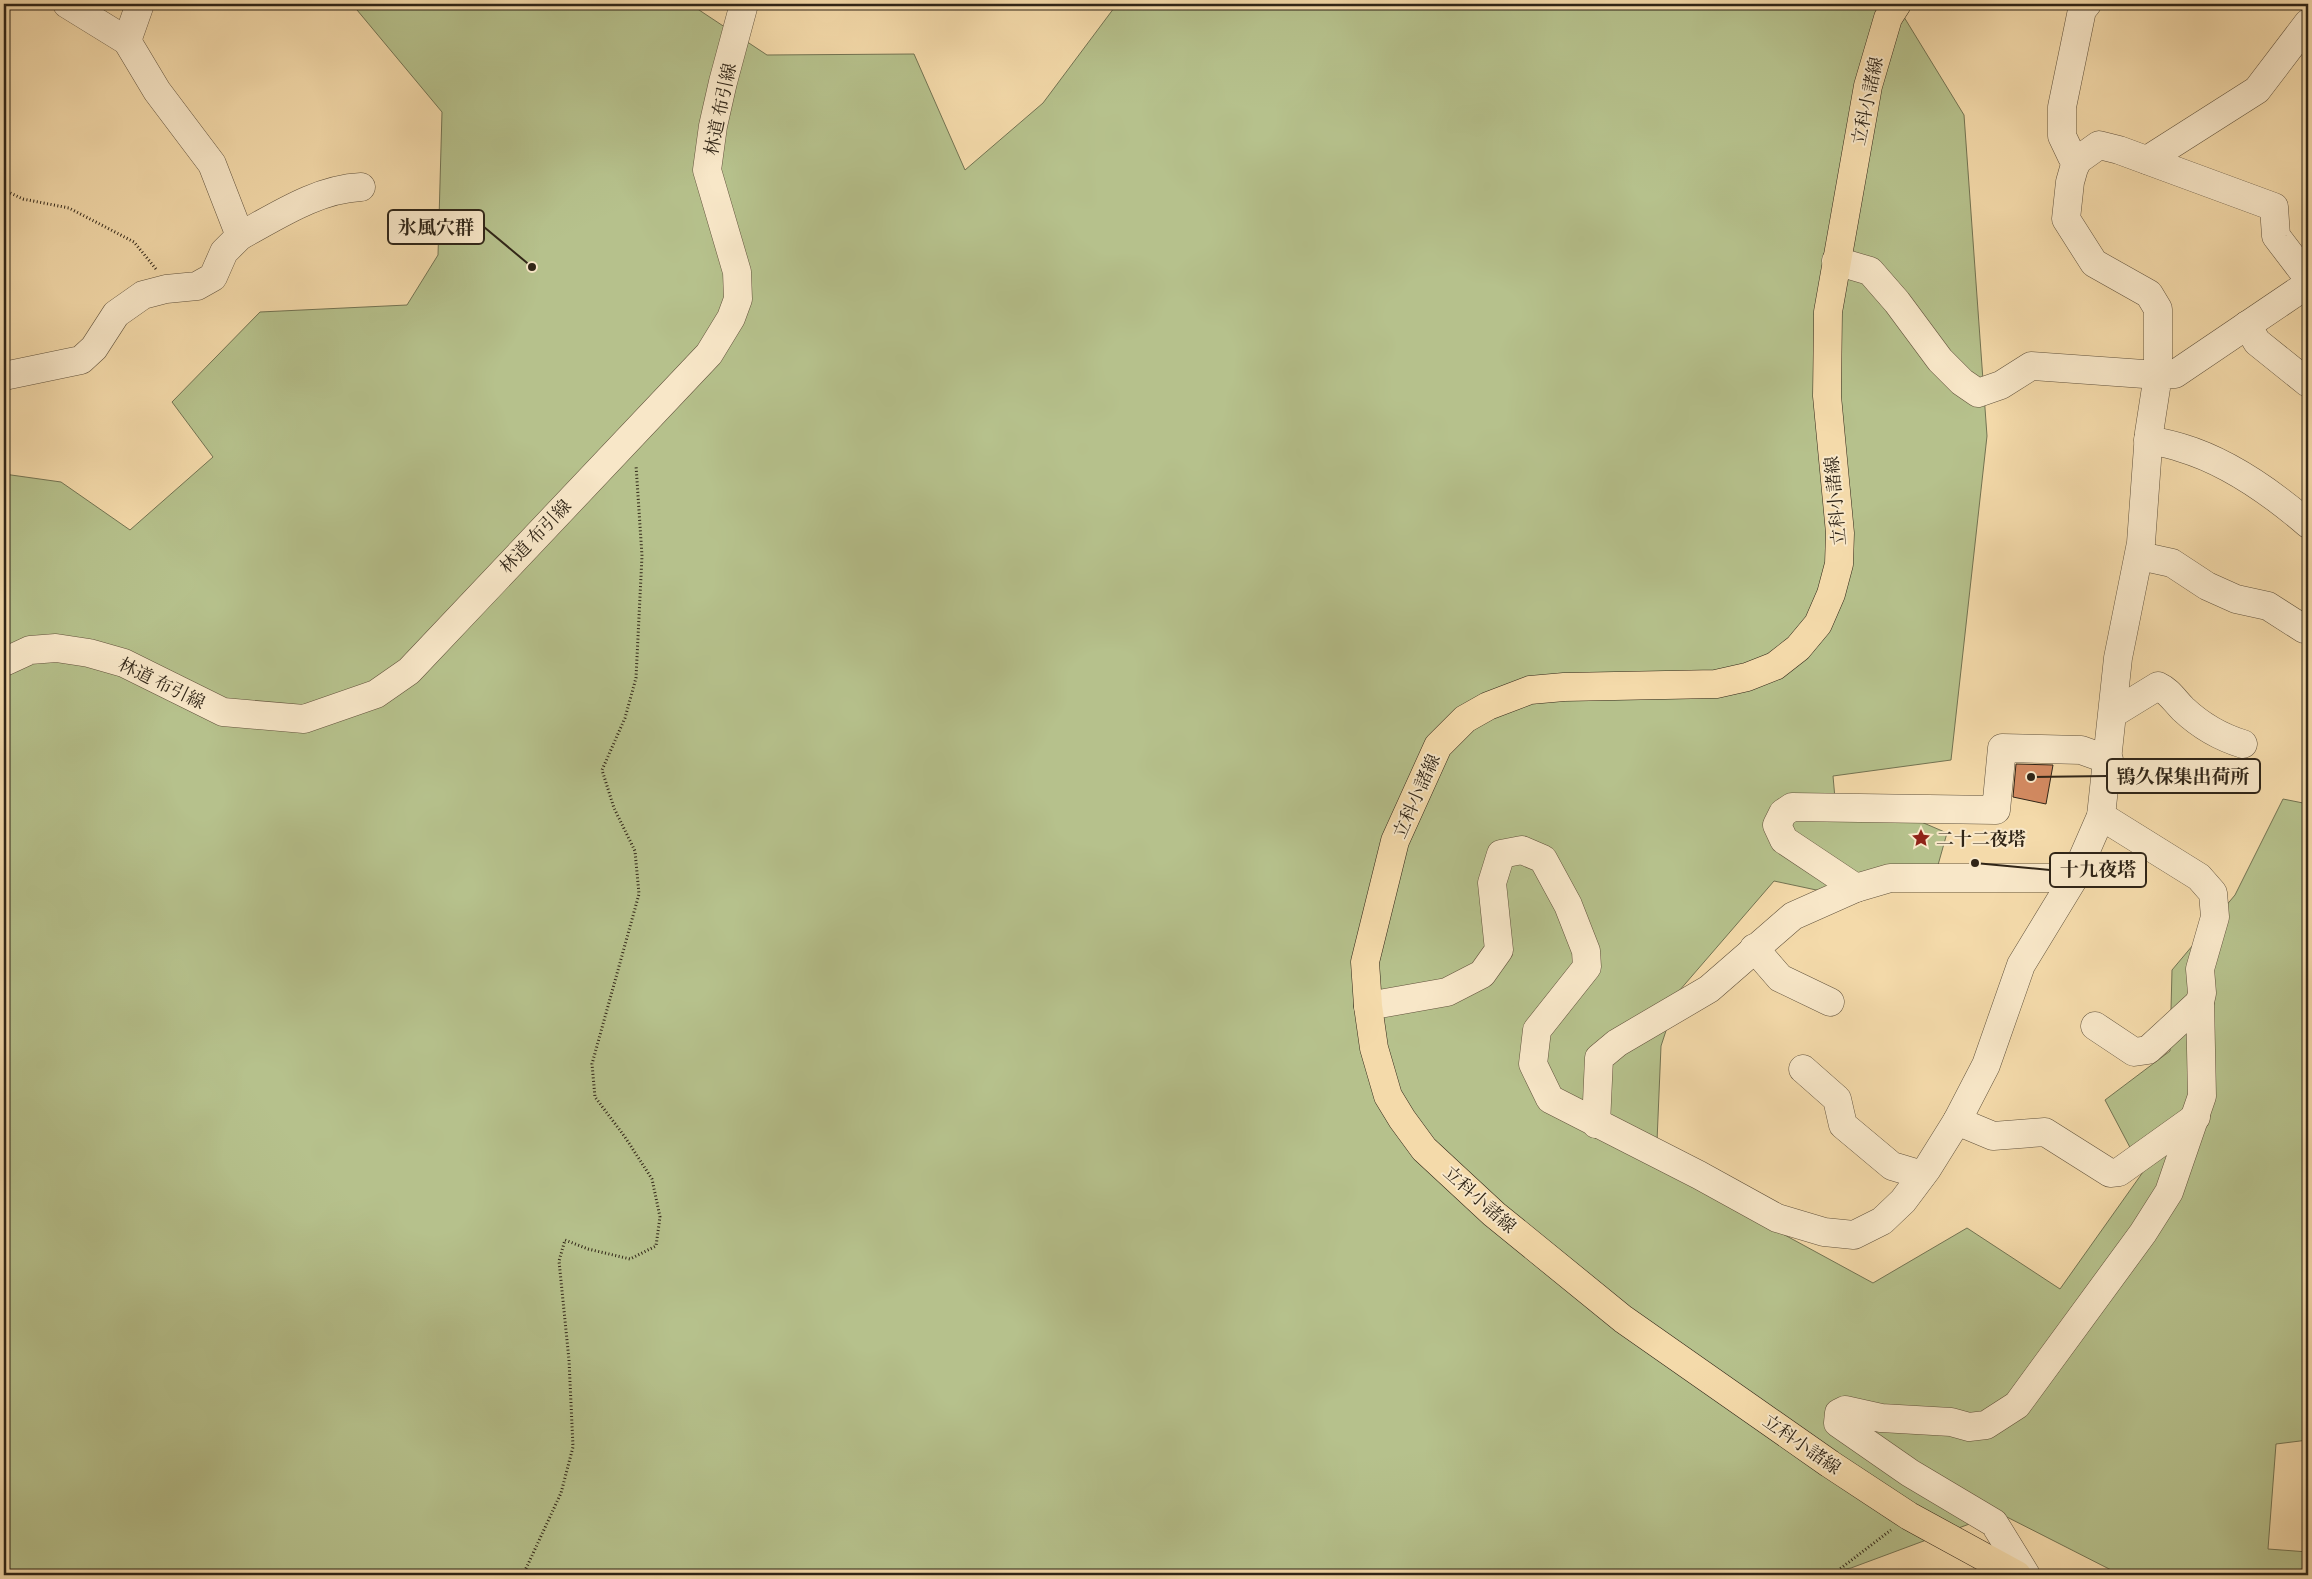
<svg xmlns="http://www.w3.org/2000/svg" width="2312" height="1579" viewBox="0 0 2312 1579" font-family="'EB Garamond','Noto Serif JP',serif">
<rect width="100%" height="100%" fill="#f4daaa"/>
<filter id="stains"><feTurbulence type="fractalNoise" baseFrequency=".004" numOctaves="4"/><feColorMatrix values="0 0 0 0 .2 0 0 0 0 .09 0 0 0 0 .02 0 0 0 .5 -.17"/></filter>
<radialGradient id="worn" r=".72"><stop offset=".6" stop-color="#630" stop-opacity="0"/><stop offset="1" stop-color="#630" stop-opacity=".3"/></radialGradient>
<polygon fill="#b6c18c" stroke="#737352" points="352,4 690,4 767,55 914,54 965,170 1043,103 1117,4 1896,4 1964,115 1987,436 1951,760 1833,776 1837,821 1912,818 1947,833 1938,865 1821,891 1774,881 1679,991 1661,1046 1656,1165 1873,1283 1967,1228 2060,1289 2143,1172 2105,1100 2170,1051 2172,970 2235,895 2283,799 2308,804 2308,1440 2276,1444 2268,1549 2308,1552 2308,1575 2121,1575 1999,1513 1851,1568 1810,1575 4,1575 4,474 61,482 130,530 213,457 172,402 260,312 407,305 438,255 442,112"/>
<polygon fill="#d38a61" stroke="#302517" points="2016,764 2053,765 2046,804 2013,797"/>
<g fill="none" stroke-linecap="round" stroke-linejoin="round">
<g stroke="#61523c" stroke-width="29">
<g id="minor">
<polyline points="127,41 140,4"/>
<polyline points="2078,160 2072,157 2062,136 2062,107 2082,10 2087,4"/>
<polyline points="2147,160 2257,90 2308,23"/>
<path d="M240 236C277 216 317 189 361 187"/>
<polyline points="1836,261 1870,271 1897,302 1940,360 1962,382 1978,393 2001,385 2031,366 2158,375 2158,309 2149,294 2094,263 2066,219 2070,182 2074,168 2078,160 2099,145 2119,150 2274,207 2276,236 2308,278"/>
<polyline points="2247,325 2257,342 2308,383"/>
<polyline points="4,376 81,360 94,348 116,314 143,295 166,289 197,286 213,277 224,252 240,236 212,164 157,91 127,41 67,4"/>
<path d="M2148 440C2159 442 2171 444 2182 448 2229 462 2272 493 2308 524"/>
<polyline points="2140,556 2172,563 2207,586 2236,599 2268,606 2304,629 2308,628"/>
<polyline points="4,662 30,650 56,648 89,653 124,663 223,712 304,719 376,694 409,671 709,354 731,318 738,299 737,272 707,170 713,126 723,82 744,4"/>
<path d="M2114 713 2158 686C2169 691 2174 700 2183 709 2201 726 2220 737 2243 744"/>
<polyline points="1856,888 1784,840 1777,825 1783,813 1792,807 1996,810 2002,748 2081,750 2109,760"/>
<polyline points="1754,948 1780,978 1830,1002"/>
<polyline points="1368,1006 1447,992 1482,974 1499,950 1492,883 1501,854 1522,850 1543,859 1568,905 1586,951 1587,967 1537,1030 1533,1064 1550,1099 1699,1175 1777,1218 1824,1232 1854,1235 1882,1221 1903,1201 1927,1169 1957,1121 1986,1065 2021,965 2074,878 2101,816 2118,658 2141,543 2149,433 2158,375 2175,374 2308,284"/>
<polyline points="2095,1026 2134,1052 2148,1050 2200,1002"/>
<polyline points="1803,1069 1837,1099 1843,1125 1892,1166 1922,1175"/>
<polyline points="1957,1121 1993,1136 2045,1132 2110,1173 2119,1172 2196,1117"/>
<polyline points="1596,1124 1599,1058 1617,1043 1709,989 1793,916 1856,888 1890,878 2074,878"/>
<polyline points="2026,1575 1994,1523 1910,1473 1838,1423 1839,1413 1845,1410 1881,1418 1951,1422 1969,1427 1986,1425 2017,1405 2143,1233 2169,1192 2202,1096 2200,1002 2202,993 2200,969 2215,917 2213,893 2199,877 2101,816"/>
</g>
</g>
<g stroke="#302517" stroke-width="29">
<polyline id="major" points="1897,4 1888,18 1868,86 1828,312 1827,396 1840,533 1839,564 1831,594 1818,624 1798,648 1775,666 1747,677 1716,684 1564,687 1530,690 1488,706 1465,719 1438,746 1395,841 1365,962 1368,1006 1374,1048 1388,1096 1402,1119 1424,1149 1494,1214 1623,1319 1830,1464 1909,1516 2017,1575"/>
</g>
<g stroke="#302517" stroke-width="3" stroke-dasharray="1 2.5" stroke-linecap="butt">
<polyline points="4,190 23,199 69,208 134,242 156,269"/>
<polyline points="523,1575 561,1493 573,1447 569,1360 559,1261 565,1240 588,1249 630,1259 656,1246 660,1217 652,1179 625,1137 595,1097 592,1064 639,894 635,851 614,808 602,770 625,718 636,678 642,556 636,465"/>
<polyline points="1832,1575 1891,1530"/>
</g>
<use href="#minor" stroke="#f8e7c8" stroke-width="28"/>
<use href="#major" stroke="#f4daaa" stroke-width="28"/>
</g>
<defs>
<g id="sight-bare" transform="scale(1.5)"><path d="M0-6L1.8-2.2L6-1.7L2.9 1.2L3.7 5.4L0 3.3L-3.7 5.4L-2.9 1.2L-6-1.7L-1.8-2.2Z" fill="#8f2418" stroke="#f8e7c8" stroke-width="2.5" paint-order="stroke"/></g>
</defs>
<g fill-rule="evenodd">
<use href="#sight-bare" x="1921" y="838"/>
</g>
<g text-anchor="middle" dominant-baseline="central" stroke-width="4" stroke-linejoin="round" paint-order="stroke">
<g font-size="18" fill="#302517" stroke="#f8e7c8">
<text transform="translate(1867 101) rotate(-78)">立科小諸線</text>
<text transform="translate(720 109) rotate(-78)">林道 布引線</text>
<text transform="translate(1835 501) rotate(-95)">立科小諸線</text>
<text transform="translate(535 536) rotate(-46)">林道 布引線</text>
<text transform="translate(162 683) rotate(26)">林道 布引線</text>
<text transform="translate(1416 796) rotate(-66)">立科小諸線</text>
<text transform="translate(1480 1199) rotate(42)">立科小諸線</text>
<text transform="translate(1802 1444) rotate(35)">立科小諸線</text>
</g>
<g font-size="18" font-weight="bold" fill="#302517" stroke="#f8e7c8" text-anchor="start">
<text x="1936" y="838">二十二夜塔</text>
</g>
</g>
<path fill="none" stroke="#302517" stroke-width="2" d="M532 267L484 227M2031 777L2107 776M1975 863L2050 870"/>
<g fill="#302517" stroke="#f8e7c8" stroke-width="2">
<circle cx="532" cy="267" r="5"/>
<circle cx="2031" cy="777" r="5"/>
<circle cx="1975" cy="863" r="5"/>
</g>
<g fill="#f8e7c8" stroke="#302517" stroke-width="2">
<rect x="388" y="210" width="96" height="34" rx="5"/>
<rect x="2107" y="759" width="153" height="34" rx="5"/>
<rect x="2050" y="853" width="96" height="34" rx="5"/>
</g>
<g font-size="19" text-anchor="middle" font-weight="bold" fill="#302517">
<text x="436" y="234">氷風穴群</text>
<text x="2183" y="783">鴇久保集出荷所</text>
<text x="2098" y="876">十九夜塔</text>
</g>
<rect width="2312" height="1579" fill="none" stroke="#f4daaa" stroke-width="20"/>
<rect x="5" y="5" width="2302" height="1569" fill="none" stroke="#302517" stroke-width="2.5"/>
<rect x="10" y="10" width="2292" height="1559" fill="none" stroke="#302517"/>
<rect width="100%" height="100%" filter="url(#stains)"/>
<rect width="100%" height="100%" fill="url(#worn)"/>
</svg>
